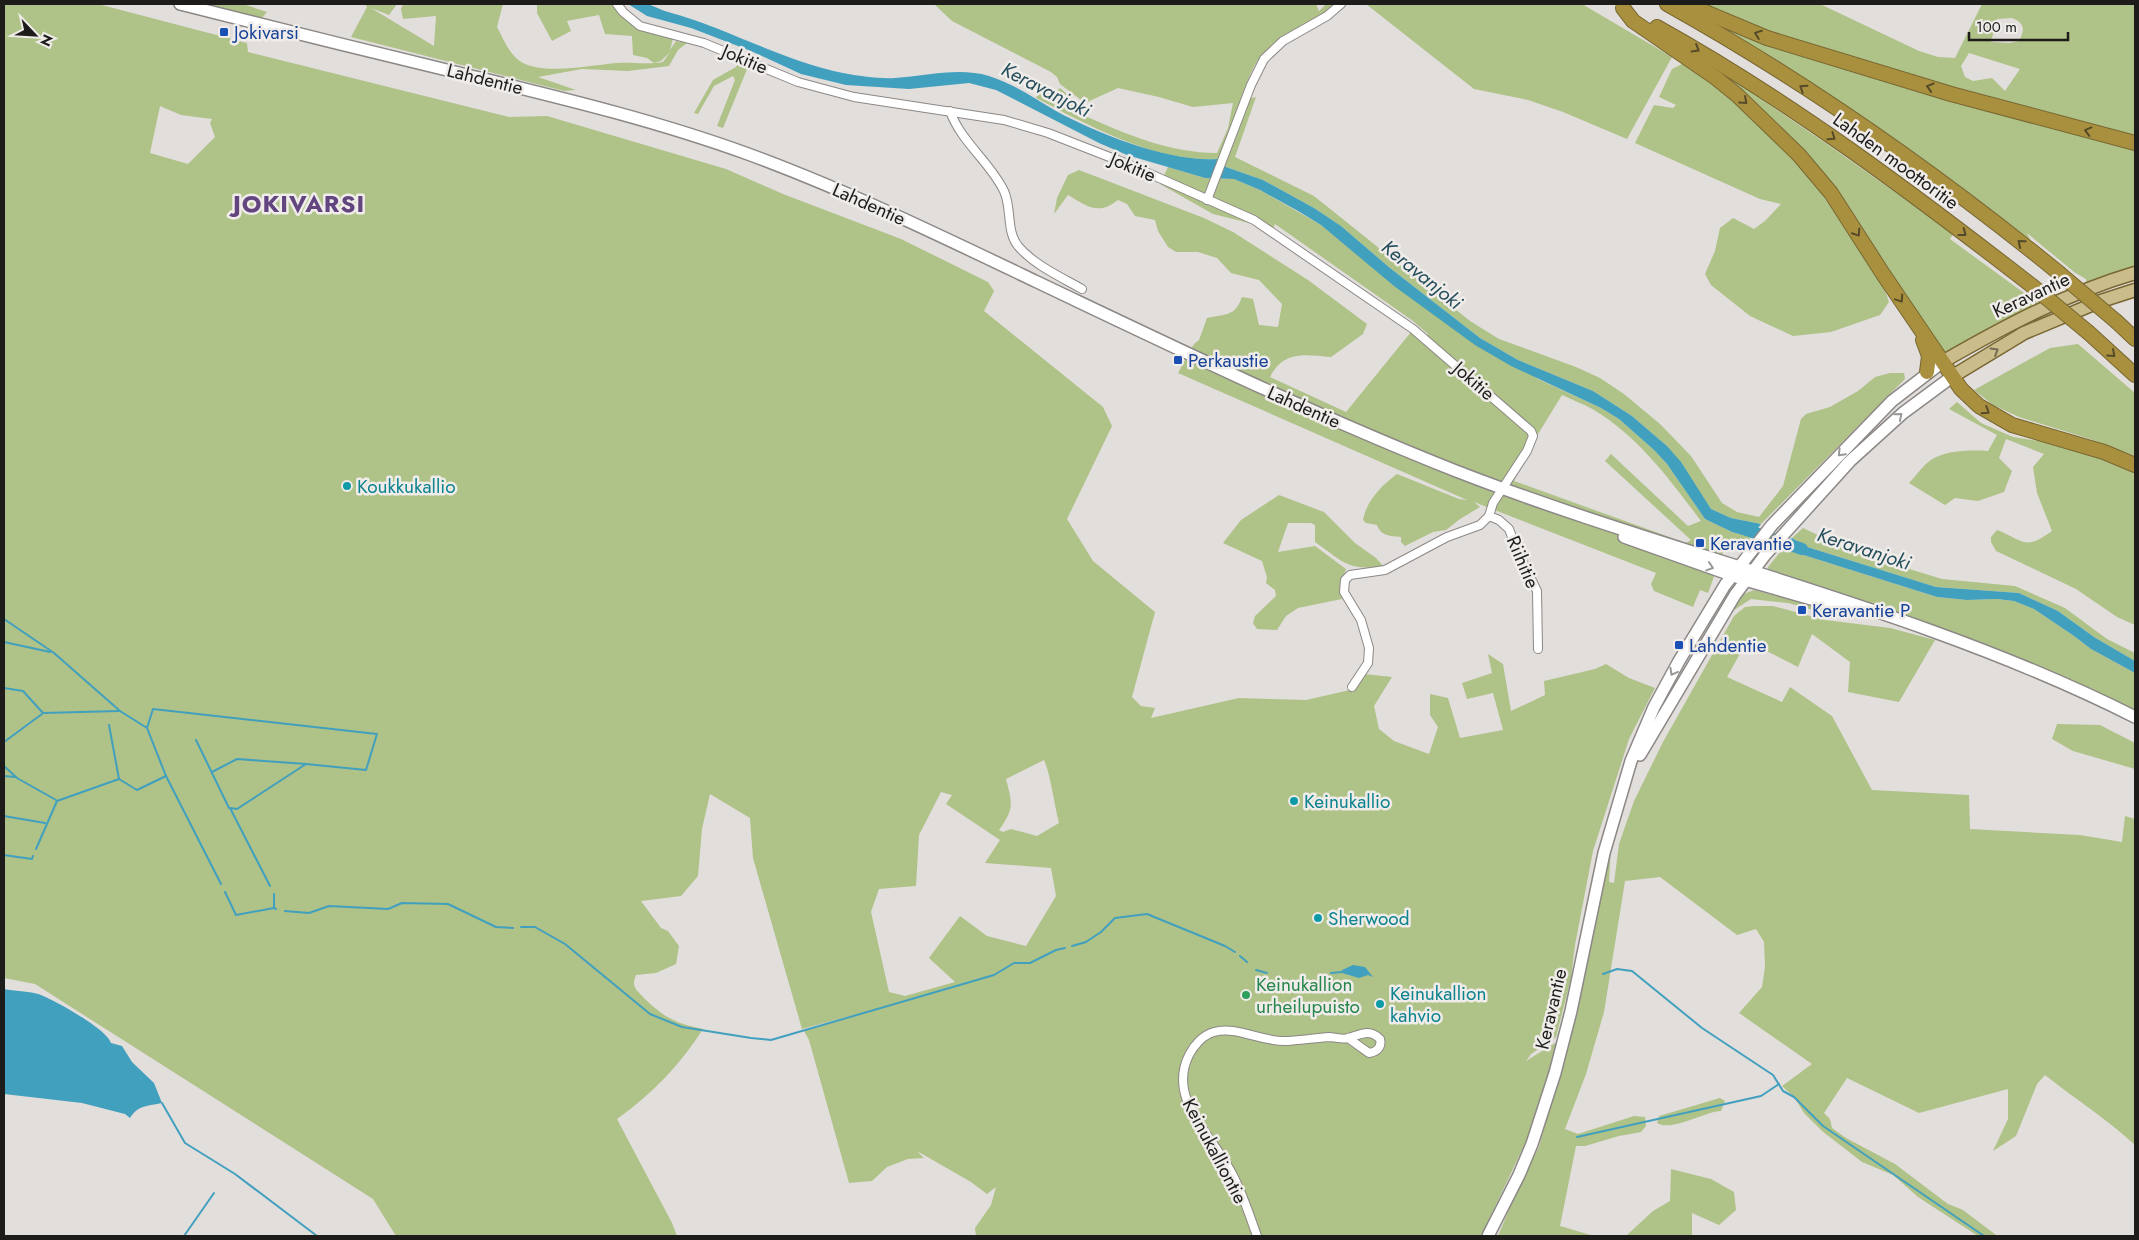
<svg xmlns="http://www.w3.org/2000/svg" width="2139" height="1240" viewBox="0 0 2139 1240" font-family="Jost,sans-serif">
<rect width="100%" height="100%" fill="#e2dedc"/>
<g fill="#afc287" fill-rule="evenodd">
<path d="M4 4H98L247 43 248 52 509 117 547 116 726 169 783 194 901 239 988 282 994 291 984 311 1103 407 1112 426 1067 519 1093 561 1155 612 1132 697 1141 706 1155 708 1151 718 1239 698 1306 700 1350 690 1364 674 1392 677 1374 706 1379 729 1394 741 1429 754 1438 727 1430 715V694L1448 698 1460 738 1503 730 1493 693 1467 699 1462 683 1492 673 1488 654 1503 664 1511 711 1545 695 1544 681 1595 669 1606 664 1629 678 1655 688 1629 739 1593 851 1575 945 1571 978 1556 1037 1531 1054 1526 1061 1555 1043H1558L1556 1053 1532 1129 1481 1236H976L975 1228 991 1205 996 1187 987 1194 971 1182 917 1151 924 1158 908 1159 887 1167 872 1181 849 1183 809 1040 804 1031 858 1014 802 1029 753 858 750 818 710 794 702 829 698 876 681 896 641 901 661 928 668 931 679 946 676 964 656 973 636 975C631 987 636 989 644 998 663 1017 677 1024 703 1029 680 1065 652 1094 617 1119L672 1223 677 1236H396L373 1199 35 984 4 978ZM160 106 181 115 212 119 210 123 215 137 188 164 150 153ZM1044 760C1051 776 1054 804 1059 823L1037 836 1011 829 1003 832 999 830C1015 808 1012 803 1006 779ZM941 792 952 795 946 804 1000 840 985 863 1051 868 1056 896 1026 946 987 936 960 916 929 958 955 982 905 996 889 992 871 912 879 889 916 886 919 835Z"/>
<polygon points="208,4 243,4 267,12 260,20"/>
<path d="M365 4H397L389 15 371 8 434 46 436 16 403 19 401 9 403 4H503L497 27C502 36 507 49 515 57 534 78 591 65 617 63 633 62 647 65 663 62L670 52 661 61 654 63 647 58 633 55 632 36 605 34 599 15 567 21 571 31 552 41 537 13V4H617L640 26 674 35 670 50 676 41 687 43 678 50 669 66 628 71 582 69 538 77 576 90 564 91 351 37 367 7Z"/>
<path d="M934 4H1316L1319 11 1326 4H1337C1314 22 1281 32 1261 56 1251 68 1246 86 1240 101L1256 97 1235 157 1314 196 1470 321 1499 339 1576 367 1600 378 1624 394 1660 424 1691 456 1722 503 1737 512 1759 517 1783 486 1801 419 1806 414 1830 407 1858 391 1875 377 1890 373H1904L1905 379 1761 524 1731 518 1711 509 1667 446 1632 416 1593 391 1518 360 1480 338 1390 268 1341 226 1314 208 1263 180 1226 167 1217 159C1154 162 1090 126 1036 98L1040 91 1053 94 1060 88 1082 107 1081 109 1083 115C1125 134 1170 153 1217 153L1228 128 1233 103 1193 107 1159 97 1118 88 1085 103 1060 84 1057 77 1051 72 952 21Z"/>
<polygon points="1366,4 1582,4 1672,57 1627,139 1563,112 1528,100 1474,89"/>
<path d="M1694 4H1820L1919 51 1938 57 1955 58 1982 4H2135V138L1762 33ZM2012 18C2025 23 2025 30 2019 41L2010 43 1991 42 1997 19ZM1969 53 2020 69 2005 91 1992 78 1973 81 1965 77 1961 66Z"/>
<polygon points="1722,26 2135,146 2135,268 2087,283 2086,279 2074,272 2027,233 2032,243 1905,148"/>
<polygon points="741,58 750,62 723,128 717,126 735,80 733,76 714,86 698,114 694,113 713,80 736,67"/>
<path d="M1684 63C1735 98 1782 140 1819 190 1832 207 1843 226 1855 244 1867 263 1883 279 1889 302L1880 315 1831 332 1793 336 1750 316 1711 285 1705 274 1715 251 1720 228 1733 218 1754 229 1765 221 1781 204 1760 199 1635 143 1654 105 1673 108 1676 105 1659 97 1672 69Z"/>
<path d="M1709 65C1792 119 1873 175 1953 234L1950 239 2039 304 1944 353 1903 290 1886 271 1833 191Z"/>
<path d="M1168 167 1205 178 1234 179 1260 190 1321 225 1406 294 1538 379 1601 408 1619 419 1654 450 1667 464 1705 519 1732 532 1751 537 1742 548 1724 549 1708 593 1700 590 1693 607 1654 591 1651 584 1656 573 1474 502 1480 507 1460 519 1446 530 1433 532 1405 546 1401 542V537C1390 536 1381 536 1377 525L1366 523 1363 520C1367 500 1381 486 1397 474L1459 499 1467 500 1178 373 1194 344 1199 340 1207 318C1225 314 1235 317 1242 297L1253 299 1259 325 1278 327 1282 304 1259 280 1231 273 1217 258 1198 252H1176L1168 247 1158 231 1155 220 1135 216 1127 204 1118 200C1098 216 1087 206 1068 195L1054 214 1057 198 1068 175 1079 170 1204 218 1233 232 1308 280 1367 324 1363 334 1331 357C1305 355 1284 350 1270 377L1346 412 1411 332 1424 342 1428 334 1413 321 1275 224 1271 236 1253 224 1213 214 1160 184ZM1562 395C1572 400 1584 404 1594 410 1639 437 1670 480 1701 521L1688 526 1611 454 1605 461 1691 540 1686 543 1514 481 1538 434Z"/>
<polygon points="2078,344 2135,393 2135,456 2090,439 2019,417 1993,405 1974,390 2050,348"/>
<path d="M1957 402 1981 423 2013 437 2065 445 2135 471V625L2117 617 2076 589 1996 551 1991 542V537L1997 530C2025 541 2024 551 2052 531L2037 493 2033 467 2044 454 2006 439 1999 458 2012 471 2004 492 1978 501 1955 498 1945 505 1909 483C1916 476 1923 465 1931 460 1947 450 1970 450 1988 451L1997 435 1949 409Z"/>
<path d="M1279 495 1324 512 1355 543 1376 558 1384 567C1346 570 1345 563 1315 542V525L1311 523H1288L1278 552 1315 546 1346 569 1340 586 1342 599 1298 608 1286 616 1277 630 1257 629 1253 623 1255 616 1276 596 1275 590 1266 583 1267 577 1262 561 1223 543 1241 520Z"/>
<polygon points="1803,528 1851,551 1942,579 2015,586 2065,608 2107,639 2135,653 2135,661 2094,637 2058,611 2019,593 1936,587 1804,546 1792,538"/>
<polygon points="1781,551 1794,552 1937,597 1967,600 1997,599 2014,601 2034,609 2074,636 2091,649 2135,673 2135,712 1769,573 1768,567"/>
<polygon points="1754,590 1824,609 1821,612 1788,603 1751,599 1731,612 1744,594"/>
<path d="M1755 606H1773L1825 620 1890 628 1935 640 1899 702 1848 692 1850 662 1812 634 1798 667 1747 641 1727 677 1782 702 1790 687 1832 716 1872 790 1969 795 1970 829 2080 835 2122 842 2125 816 2135 819V1145C2107 1119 2075 1099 2045 1075L2037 1084 2016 1136 1993 1151 2008 1119V1089L1919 1113 1847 1078 1824 1113 1830 1119 1832 1128 1846 1138 1895 1164 1948 1204 1963 1210 1996 1235 1978 1236 1918 1197 1893 1175 1862 1162 1822 1131 1804 1113 1794 1097 1782 1086 1812 1064 1739 1013 1762 987 1765 967 1764 942 1756 929 1737 935 1660 877 1625 881 1604 1012 1586 1074 1565 1129 1578 1134 1634 1116 1645 1117 1646 1126 1641 1132 1619 1136 1585 1146H1576L1560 1226 1594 1236H1498L1522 1179 1539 1147 1547 1116 1562 1069 1582 984 1602 879 1611 847 1609 882 1614 883 1619 844 1634 801 1663 742 1734 616 1745 607Z"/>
<polygon points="2057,724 2100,725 2135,743 2135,769 2073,751 2052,739"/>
<path d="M1720 1098 1725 1101 1721 1111C1703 1112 1672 1132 1657 1123L1659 1116Z"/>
<polygon points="1671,1169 1711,1179 1734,1192 1736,1210 1719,1225 1692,1213 1692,1236 1626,1236 1653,1211 1670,1201"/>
</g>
<g fill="#42a0bf">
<path d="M628 4C634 4 642 2 647 4 654 6 661 10 668 12 728 28 782 61 843 73 859 76 879 79 895 78 926 76 959 67 989 76 1014 84 1034 98 1056 111 1098 134 1169 162 1217 159L1226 167 1263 180 1314 208 1341 226 1390 268 1480 338 1518 360 1593 391 1632 416 1667 446 1681 462 1711 509 1731 518 1761 524 1751 537 1732 532 1705 519 1667 464 1654 450 1619 419 1601 408 1511 366 1475 345 1394 286 1321 225 1298 211 1260 190 1234 179 1205 178 1127 155 1099 143 996 90 969 83 909 89 846 85 801 74 751 51 691 28 647 16Z"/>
<polygon points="1792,538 1804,546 1936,587 2019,593 2058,611 2094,637 2135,661 2135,673 2091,649 2074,636 2034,609 2014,601 1997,599 1967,600 1937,597 1794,552 1781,551"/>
<polygon points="1353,965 1365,967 1373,977 1368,975 1359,978 1342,973 1342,970"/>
<path d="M4 989C15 991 28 991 38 994 53 999 107 1029 111 1043L122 1046 132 1062 154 1083 162 1103C148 1106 138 1105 130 1118L125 1114 82 1103 4 1094Z"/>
</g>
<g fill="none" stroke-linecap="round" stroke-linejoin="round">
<g stroke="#42a0bf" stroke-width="2">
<polyline points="4,619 54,653 120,711 147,728 153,709 377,734 366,770 306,764 237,809 230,808 270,886"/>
<polyline points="4,642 50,652"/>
<polyline points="4,688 23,691 43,713 119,711"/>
<polyline points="109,725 119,779"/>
<polyline points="147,728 166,776"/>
<polyline points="196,740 229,808"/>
<polyline points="4,742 42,714"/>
<polyline points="4,742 4,747"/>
<polyline points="4,766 17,778 56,800"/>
<polyline points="212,772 237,759 306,764"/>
<polyline points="4,776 16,777"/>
<polyline points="4,816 45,823"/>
<polyline points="36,849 57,801 119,779 137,790 166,776 221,884"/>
<polyline points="4,855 32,859 33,856"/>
<polyline points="225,892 236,915 274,908"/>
<polyline points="274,894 274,908 276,909"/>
<polyline points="285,911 309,913 329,906 388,909 402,903 448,904 496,927 513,928"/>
<polyline points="521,927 535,927 565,944 650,1014 682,1027 751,1038 771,1040 994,975 1014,963 1030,963 1056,950 1065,948"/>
<polyline points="1072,946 1086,942 1101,932 1115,918 1147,914 1225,946 1235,952"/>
<polyline points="1240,956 1247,962"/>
<polyline points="1256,970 1267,973"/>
<polyline points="1331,973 1342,972"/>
<polyline points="1603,974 1617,969 1632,971 1702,1028 1773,1075 1783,1091 1794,1097 1823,1126 1984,1236"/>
<polyline points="162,1103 185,1143 235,1174 317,1236"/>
<polyline points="1577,1137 1761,1096 1779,1084"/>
<polyline points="184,1236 214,1193"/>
</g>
<polyline stroke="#42a0bf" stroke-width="12" points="1738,527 1802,549"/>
<g stroke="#8c8886" stroke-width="10">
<g id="minor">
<polyline points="617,4 623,12 640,26 704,43 798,82 854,97 1004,120 1048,133 1130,165 1254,220 1413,329 1531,431 1533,436 1527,451 1493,503 1489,516 1480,525 1447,537 1385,570 1350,575 1345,580 1344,592 1361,620 1369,648 1368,663 1352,687"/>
<path d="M950 111C961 142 990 162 1004 191 1012 208 1006 231 1018 246 1034 265 1061 277 1082 289"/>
<polyline points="1207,200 1251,85 1264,59 1283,41 1327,16 1341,4"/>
<polyline points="1489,516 1499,520 1509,529 1517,550 1537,591 1538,649"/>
<path d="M1257 1236C1249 1214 1242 1191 1230 1170 1211 1134 1167 1099 1189 1055 1194 1045 1203 1035 1214 1032 1236 1025 1263 1043 1288 1041 1302 1040 1316 1038 1329 1037 1335 1037 1343 1040 1348 1038 1360 1035 1369 1028 1380 1039 1382 1047 1377 1052 1369 1053L1348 1038"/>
</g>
</g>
<g stroke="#8c8886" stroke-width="14">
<g id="secondary">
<path d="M180 4C272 27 363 50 455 72 553 96 652 119 748 154 846 190 941 236 1035 281 1174 347 1312 414 1456 471 1680 558 1919 608 2135 717"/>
<polyline points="1624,537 1745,580 1846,609"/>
<polyline points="1640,755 1735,595 1765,555 1850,461 1903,413 1953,376"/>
<polyline points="1488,1236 1519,1175 1532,1144 1555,1073 1571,1011 1604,853 1631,761 1654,707 1679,661 1725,585 1772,525 1892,401 1944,361"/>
</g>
</g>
<g stroke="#786732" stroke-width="15">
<g id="primary">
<path d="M1944 361C2005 326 2067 293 2135 273"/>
<polyline points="1953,376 2024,333 2101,301 2135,290"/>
</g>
</g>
<g stroke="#786732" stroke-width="16">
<g id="motorway">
<path d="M1667 4C1805 81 1936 173 2059 273"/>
<polyline points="1686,4 1767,38 1951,94 2135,143"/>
<polyline points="1623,8 1633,21 1716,78 1737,95 1799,155 1831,193 1883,274 1961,389 1979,406 2012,425 2104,452 2135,465"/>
<path d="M1657 27C1790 101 1911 192 2031 285"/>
<polyline points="2117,322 2135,339"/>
<polyline points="2089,333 2135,375"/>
<polyline points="1923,340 1929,356 1927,372"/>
</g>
</g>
<use href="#minor" stroke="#fff" stroke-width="8"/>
<use href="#secondary" stroke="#fff" stroke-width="11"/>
<use href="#primary" stroke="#cbbc8b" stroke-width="12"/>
<use href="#motorway" stroke="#a9903e" stroke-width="14"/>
<g stroke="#786732" stroke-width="16" stroke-linecap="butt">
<g id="motorway-bridge">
<polyline points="2059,273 2117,322"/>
<polyline points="2031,285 2089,333"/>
</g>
</g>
<use href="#motorway-bridge" stroke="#a9903e" stroke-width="14"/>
</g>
<defs><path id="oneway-chevron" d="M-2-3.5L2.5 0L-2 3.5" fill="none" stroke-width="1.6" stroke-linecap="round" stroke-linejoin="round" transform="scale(1.25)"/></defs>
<g stroke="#554a29">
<use href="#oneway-chevron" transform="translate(1758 34) rotate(-159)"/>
<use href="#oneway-chevron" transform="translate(1696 49) rotate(31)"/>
<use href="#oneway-chevron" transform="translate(1930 87) rotate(-163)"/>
<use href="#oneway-chevron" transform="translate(1803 88) rotate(-147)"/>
<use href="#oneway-chevron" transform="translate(1744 101) rotate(42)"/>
<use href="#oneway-chevron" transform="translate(2088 131) rotate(-165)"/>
<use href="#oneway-chevron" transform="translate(1832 137) rotate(34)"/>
<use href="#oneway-chevron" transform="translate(1857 233) rotate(57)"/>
<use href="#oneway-chevron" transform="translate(1963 233) rotate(37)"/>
<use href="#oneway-chevron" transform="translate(2021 243) rotate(-141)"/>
<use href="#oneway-chevron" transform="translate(1900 299) rotate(56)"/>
<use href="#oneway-chevron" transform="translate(2112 354) rotate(42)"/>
<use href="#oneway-chevron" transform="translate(1986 411) rotate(33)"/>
</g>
<use stroke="#746c53" href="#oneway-chevron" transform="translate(1995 351) rotate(-31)"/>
<g stroke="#999998">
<use href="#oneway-chevron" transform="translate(1899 416) rotate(-40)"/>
<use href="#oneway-chevron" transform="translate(1841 453) rotate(134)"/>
<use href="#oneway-chevron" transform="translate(1710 567) rotate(18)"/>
<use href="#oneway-chevron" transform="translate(1673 672) rotate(119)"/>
</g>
<g fill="#1a4fb4" stroke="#efece9" stroke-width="2">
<rect x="219" y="27" width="10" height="10" rx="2.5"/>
<rect x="1173" y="355" width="10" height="10" rx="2.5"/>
<rect x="1695" y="538" width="10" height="10" rx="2.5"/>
<rect x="1797" y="605" width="10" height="10" rx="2.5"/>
<rect x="1674" y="640" width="10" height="10" rx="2.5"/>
</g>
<g fill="#0f9aa8" stroke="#efece9" stroke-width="2">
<circle cx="347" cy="486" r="5"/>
<circle cx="1294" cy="801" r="5"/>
<circle cx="1318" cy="918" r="5"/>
<circle cx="1380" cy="1004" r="5"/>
</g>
<circle fill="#2e9e5b" stroke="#efece9" stroke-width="2" cx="1246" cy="995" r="5"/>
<g text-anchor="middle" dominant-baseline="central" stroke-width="5" stroke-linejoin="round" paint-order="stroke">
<g font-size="19" fill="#164399" stroke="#efece9" text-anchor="start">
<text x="234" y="32">Jokivarsi</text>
<text x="1188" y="360">Perkaustie</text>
<text x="1710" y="543">Keravantie</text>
<text x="1812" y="610">Keravantie P</text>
<text x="1689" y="645">Lahdentie</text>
</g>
<g font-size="19" fill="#1d1c1b" stroke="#efece9">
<text transform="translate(745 59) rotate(23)">Jokitie</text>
<text transform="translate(485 79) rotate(14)">Lahdentie</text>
<text transform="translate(1896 161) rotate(36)">Lahden moottoritie</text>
<text transform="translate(1133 167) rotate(23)">Jokitie</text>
<text transform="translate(869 204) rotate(24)">Lahdentie</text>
<text transform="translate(2031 295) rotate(-25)">Keravantie</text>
<text transform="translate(1474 381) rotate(41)">Jokitie</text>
<text transform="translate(1304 407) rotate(24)">Lahdentie</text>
<text transform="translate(1523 562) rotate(67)">Riihitie</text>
<text transform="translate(1551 1009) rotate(-77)">Keravantie</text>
<text transform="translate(1215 1151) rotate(62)">Keinukalliontie</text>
</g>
<g font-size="19" fill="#0d838f" stroke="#efece9" text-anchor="start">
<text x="357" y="486">Koukkukallio</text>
<text x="1304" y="801">Keinukallio</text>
<text x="1328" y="918">Sherwood</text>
<text x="1390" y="993">Keinukallion<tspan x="1390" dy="22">kahvio</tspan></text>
</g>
<g font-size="19" fill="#27864d" stroke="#efece9" text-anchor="start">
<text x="1256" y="984">Keinukallion<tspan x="1256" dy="22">urheilupuisto</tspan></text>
</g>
<g font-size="20" font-style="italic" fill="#254e5c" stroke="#efece9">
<text transform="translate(1046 90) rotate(27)">Keravanjoki</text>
<text transform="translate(1422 275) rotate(39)">Keravanjoki</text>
<text transform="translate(1864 549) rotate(18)">Keravanjoki</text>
</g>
<g font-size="24" font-weight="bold" letter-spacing="1" fill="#62447f" stroke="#efece9">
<text x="299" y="203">JOKIVARSI</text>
</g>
</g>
<rect width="2139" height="1240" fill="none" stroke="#1d1c1b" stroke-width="10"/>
<g transform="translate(35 35) rotate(115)" stroke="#efece9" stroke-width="4" paint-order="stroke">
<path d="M0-4L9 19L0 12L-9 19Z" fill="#1d1c1b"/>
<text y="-8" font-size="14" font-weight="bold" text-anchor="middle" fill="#1d1c1b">N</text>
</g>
<path d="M1969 32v8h99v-8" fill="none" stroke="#1d1c1b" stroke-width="2.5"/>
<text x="1976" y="32" font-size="15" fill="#1d1c1b" stroke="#efece9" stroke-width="4" paint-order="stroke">100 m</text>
</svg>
